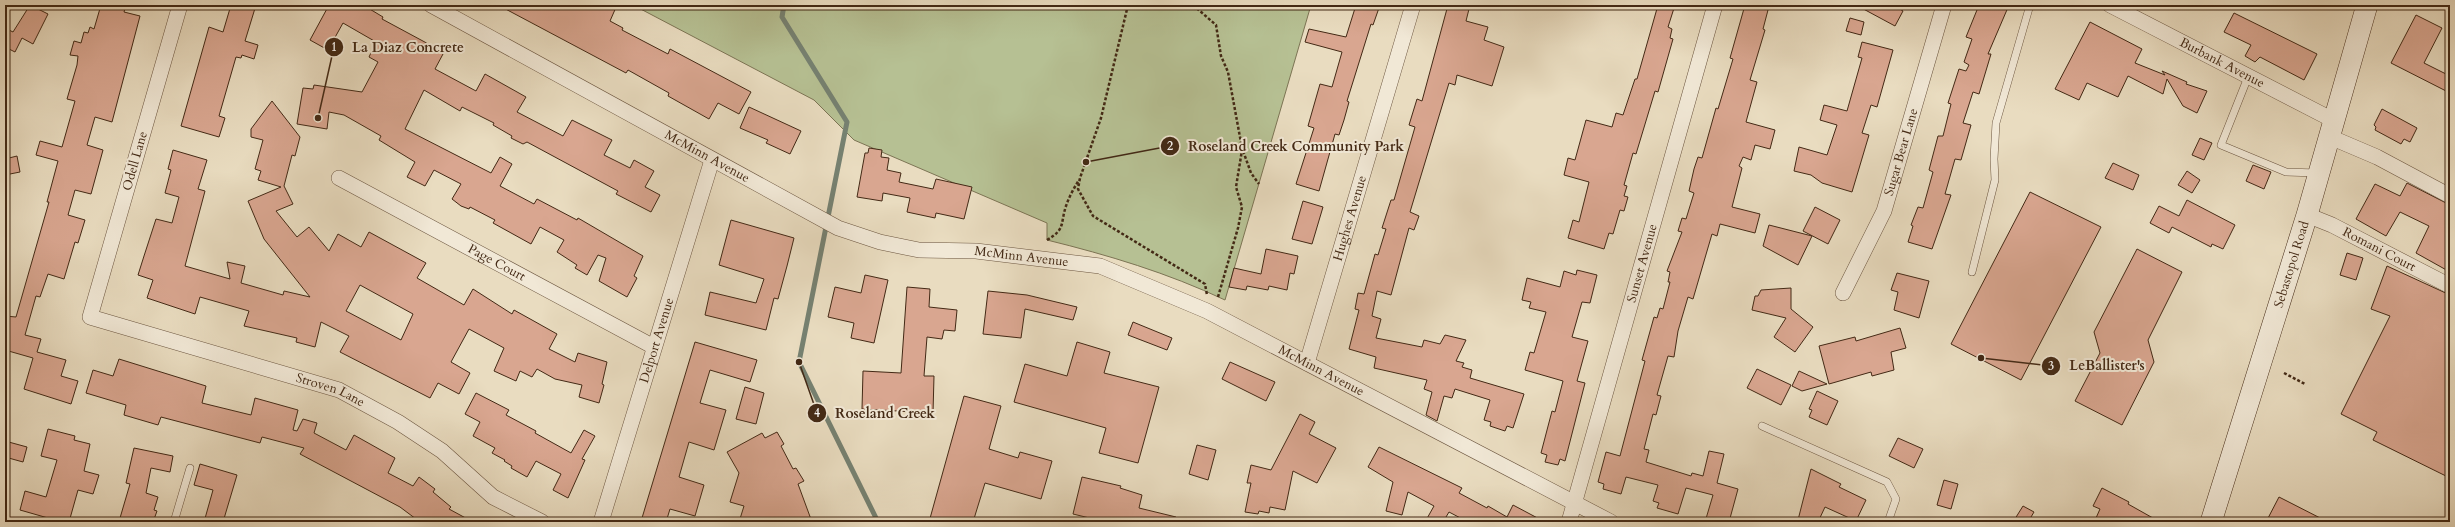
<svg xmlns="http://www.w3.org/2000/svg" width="2455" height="527" viewBox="0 0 2455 527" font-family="Cardo,serif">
<rect width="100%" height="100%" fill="#e9dcc0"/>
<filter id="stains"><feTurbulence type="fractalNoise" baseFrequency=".005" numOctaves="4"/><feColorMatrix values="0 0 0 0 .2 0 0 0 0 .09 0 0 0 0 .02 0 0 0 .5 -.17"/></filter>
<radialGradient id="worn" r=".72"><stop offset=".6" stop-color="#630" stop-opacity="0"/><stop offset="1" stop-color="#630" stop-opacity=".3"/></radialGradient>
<path fill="#b6c093" stroke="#7c7454" d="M633 5H1311L1225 300C1168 273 1108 255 1047 240V223L854 140 814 100Z"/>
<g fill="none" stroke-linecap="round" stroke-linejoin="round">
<polyline stroke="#768171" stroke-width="5" points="784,5 782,17 847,122 799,362 878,522"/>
</g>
<g fill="#d9a690" stroke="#432915" fill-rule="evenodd">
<polygon points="30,5 48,14 33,44 22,38 15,52 5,47 5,28 13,32"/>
<polygon points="101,5 126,5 124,12 140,16 112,122 95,117 87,145 103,150 91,194 75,190 68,215 85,220 78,243 75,242 64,279 48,274 40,297 36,296 25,335 41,339 37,352 66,360 61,376 78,381 71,404 24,389 33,358 5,350 5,316 16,317 49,202 47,202 58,161 36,155 40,141 62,147 75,101 67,99 77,65 78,56 70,55 74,41 81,43 84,32 88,33 90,27 94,29"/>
<polygon points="231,5 256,5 245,41 258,45 254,59 242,55 241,58 236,57 219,116 225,118 219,137 181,126 209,27 223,32"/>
<polygon points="329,5 363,5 383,17 382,19 434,47 443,54 435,69 476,91 485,74 526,97 517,112 563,136 572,120 612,140 604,155 630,168 634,160 654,171 645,187 660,195 651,212 616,194 618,191 527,142 523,144 511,138 512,136 493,125 494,123 462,107 460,111 424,90 405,129 491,173 500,157 512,164 500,186 534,204 537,199 577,220 578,218 643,256 634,276 637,278 627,297 599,281 606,258 598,255 587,275 575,268 577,265 557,252 564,240 540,227 531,244 493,223 495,220 470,207 469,209 461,206 452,199 461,184 434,170 425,186 407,177 415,162 379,140 381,136 344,115 329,112 327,129 297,124 303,88 313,89 314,85 362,92 378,62 369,57 376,42 343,23 328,50 310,40"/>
<polygon points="498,5 617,5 610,21 623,28 622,30 668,54 670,49 751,92 739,114 718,103 709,119 668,96 669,93 628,70 626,73"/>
<polygon points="1356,5 1380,5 1373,25 1371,24 1347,101 1349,102 1344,120 1339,135 1335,134 1319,191 1296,184 1314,128 1308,126 1320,84 1332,87 1342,52 1305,42 1309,29 1346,37"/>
<polygon points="1448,5 1470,5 1466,21 1488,27 1484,40 1504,47 1492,86 1457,75 1455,85 1449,83 1410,212 1419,216 1414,230 1409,228 1391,295 1377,291 1372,316 1381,319 1376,338 1422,347 1424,340 1440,344 1445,335 1466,340 1456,361 1464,363 1462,367 1472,370 1470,378 1524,394 1513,428 1507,426 1505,431 1490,426 1491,422 1484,420 1490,400 1455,389 1452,398 1444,396 1437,421 1426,415 1432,392 1424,389 1427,380 1374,368 1376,357 1349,349 1359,310 1355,309 1358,293 1364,294 1375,254 1378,255 1386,229 1382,228 1391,200 1394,200 1415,127 1409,125 1417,99 1422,101"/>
<polygon points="1658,5 1675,5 1668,27 1672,29 1670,38 1673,39 1658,92 1655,91 1636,154 1633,153 1624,185 1627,186 1624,196 1628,197 1624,211 1620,210 1613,234 1609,233 1604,249 1568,238 1573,220 1579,222 1589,182 1564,175 1568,158 1575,160 1586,120 1612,127 1616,113 1623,115 1635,79 1637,79"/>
<polygon points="1745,5 1767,5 1766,9 1768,10 1763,29 1765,30 1750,80 1757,82 1746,122 1775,130 1770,149 1755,145 1751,160 1743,157 1739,166 1742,168 1732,207 1760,214 1755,233 1720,224 1717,236 1712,234 1693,299 1688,297 1678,331 1674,357 1668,356 1657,395 1661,396 1656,415 1653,414 1644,449 1649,450 1646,462 1691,476 1692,473 1703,476 1709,451 1724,454 1717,483 1738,489 1729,522 1705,522 1713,495 1686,488 1678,514 1657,508 1659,503 1653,501 1658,485 1626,477 1621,494 1603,489 1604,484 1598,482 1606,452 1620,456 1645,361 1642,360 1654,317 1657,318 1660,308 1663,309 1670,282 1668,282 1670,272 1667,271 1682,232 1678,231 1682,218 1686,219 1694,193 1689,191 1694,169 1698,157 1702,158 1716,108 1718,109 1733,59 1730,58"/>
<polygon points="1856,5 1893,5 1903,11 1895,26"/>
<polygon points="1979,5 2009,5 1988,54 1991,54 1979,94 1973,92 1963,123 1971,125 1961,160 1955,159 1945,194 1951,195 1932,249 1908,242 1913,226 1911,225 1918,207 1923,208 1933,172 1929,170 1938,136 1943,136 1951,104 1948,103 1959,69 1966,71 1969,65 1964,62 1972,39 1966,37"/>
<polygon points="2234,13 2317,54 2304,80 2260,57 2255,62 2245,56 2251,45 2224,32"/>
<polygon points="2416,15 2442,28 2424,63 2450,76 2450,93 2391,63"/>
<polygon points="1850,18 1864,22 1861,35 1846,31"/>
<polygon points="2090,22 2142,49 2135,63 2165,75 2162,71 2187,82 2186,84 2207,91 2197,113 2183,106 2167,79 2163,94 2128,76 2118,97 2087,83 2079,100 2055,89"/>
<polygon points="1862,42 1893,50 1877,107 1871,105 1862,133 1869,135 1852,192 1822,183 1811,175 1794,171 1799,147 1827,155 1837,125 1820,120 1824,105 1847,111 1862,58 1858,57"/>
<path d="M272 101 300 137 295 156 292 155 284 186 293 204 276 211 297 237 309 227 329 251 338 234 361 247 369 232 426 263 417 278 464 305 473 289 512 314 514 310 532 320 557 334 549 349 575 362 578 353 607 362 602 384 604 385 599 403 579 397 582 385 555 379 537 369 532 377 520 371 516 381 494 371 504 348 469 329 451 362 470 373 459 394 438 383 430 398 340 352 349 336 321 322 315 347 296 342 297 338 244 326 249 311 200 297 195 314 147 298 153 280 138 275 144 256 156 219 172 223 179 197 165 193 171 170 168 169 173 150 207 160 198 189 205 191 185 266 230 279 227 262 245 266 241 283 283 295 284 291 310 297 264 239 248 201 281 187 258 180 261 171 255 169 263 140 251 137V129ZM360 285 413 314 401 340 346 311Z"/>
<polygon points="749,107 801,131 790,154 766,143 768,140 740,128"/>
<polygon points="2382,109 2417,128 2410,142 2404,139 2401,144 2375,130 2376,127 2374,125"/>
<polygon points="2200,138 2212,143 2204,160 2192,155"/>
<polygon points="869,148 882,150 881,157 889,158 887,170 901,173 899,182 933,189 936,179 972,187 964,219 936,213 935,218 907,212 910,198 883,193 882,201 857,197 865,153 868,153"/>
<polygon points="17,156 20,172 5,175 5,159"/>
<polygon points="2113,163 2139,175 2133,190 2105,178"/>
<polygon points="2253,165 2271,172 2264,189 2246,181"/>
<polygon points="2187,171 2200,180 2192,193 2178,185"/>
<polygon points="2407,183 2450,205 2450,272 2416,253 2429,226 2400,212 2386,236 2356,219 2375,184 2400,196"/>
<polygon points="2030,192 2101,227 2021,380 1951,344"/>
<polygon points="2187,200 2235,225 2223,249 2212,244 2211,247 2172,227 2169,233 2150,223 2159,206 2179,216"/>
<polygon points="1303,201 1323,207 1312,244 1292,239"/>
<polygon points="1815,207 1840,220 1828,244 1803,231"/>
<polygon points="731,220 794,238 787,266 778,299 774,298 766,330 705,315 710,292 756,303 764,279 719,265"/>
<polygon points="1769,225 1812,236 1798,265 1763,246"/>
<polygon points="1266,249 1298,256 1294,274 1290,273 1287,290 1269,286 1268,290 1247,286 1246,290 1229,287 1234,268 1261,274"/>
<polygon points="2137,249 2182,272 2148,340 2154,362 2122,425 2075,401 2100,353 2094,332"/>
<polygon points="2347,253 2363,258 2356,280 2340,275"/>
<polygon points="2387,266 2450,295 2450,478 2373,440 2377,432 2341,414 2390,316 2371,309"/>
<polygon points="1577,270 1597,275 1590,303 1582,302 1572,337 1588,341 1577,381 1585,383 1565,461 1560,459 1558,465 1545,462 1547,455 1541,453 1552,411 1555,412 1563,381 1525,370 1530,352 1534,353 1546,312 1529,308 1531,302 1522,300 1527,278 1560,287 1564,271 1576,275"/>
<polygon points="1897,273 1929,281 1919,318 1894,310 1898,292 1891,290"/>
<polygon points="865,275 888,280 874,343 851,338 854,323 828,317 835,287 861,293"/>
<polygon points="907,287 930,289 929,307 957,310 955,331 944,330 942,339 927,337 924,376 934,376 933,413 862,409 863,371 901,373"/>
<polygon points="1791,288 1791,309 1813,327 1795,352 1774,337 1786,318 1752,310 1755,296 1758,296 1761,290"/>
<polygon points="988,291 1027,295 1077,307 1073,320 1025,309 1021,338 983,334"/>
<polygon points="1133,322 1172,338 1167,350 1128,335"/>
<polygon points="1900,328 1906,348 1891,352 1894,370 1872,376 1871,372 1829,384 1819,346 1855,337 1856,341"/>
<polygon points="695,342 757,360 750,382 710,370 700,403 726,410 714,450 689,442 679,477 704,485 695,516 670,509 666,522 657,522 642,518"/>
<polygon points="1077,342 1110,352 1104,373 1159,387 1138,463 1099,453 1106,428 1014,402 1025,364 1067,376"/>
<polygon points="119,359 206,386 202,403 251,415 255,398 298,410 293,430 297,431 303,419 317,423 314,433 346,450 354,435 395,458 388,473 413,486 419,477 435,489 433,492 451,507 449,509 473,522 420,522 400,507 300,454 304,448 262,437 260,443 161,417 158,425 124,415 126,405 86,393 93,370 113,376"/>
<polygon points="1230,362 1275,382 1266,401 1222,379"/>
<polygon points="1757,369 1791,385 1781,405 1747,388"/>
<polygon points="1799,371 1827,384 1802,391 1792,386"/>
<polygon points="745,387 764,393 756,424 736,419"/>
<polygon points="1817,391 1838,401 1827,425 1809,417 1812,410 1809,409"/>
<polygon points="476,393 509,410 506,415 536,431 535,433 571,453 584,430 595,436 582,459 585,460 568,498 553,490 561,474 536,461 527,477 511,468 512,466 504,461 505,460 492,453 495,448 473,436 480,422 465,414"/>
<polygon points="964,396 1001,406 989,449 1018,458 1020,452 1052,461 1041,499 985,483 973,522 929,522"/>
<polygon points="1300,414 1315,422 1309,434 1336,448 1317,483 1293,471 1285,510 1270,507 1269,513 1259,511 1258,514 1245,512 1251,483 1247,483 1251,465 1271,470"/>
<polygon points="48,429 75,436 74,440 90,444 84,471 99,475 93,494 78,490 69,522 62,522 20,510 25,491 46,497 57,460 41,456"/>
<polygon points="777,432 784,444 781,446 793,469 796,468 804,481 798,484 812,522 739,522 744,506 730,502 739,473 727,452 762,433 765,438"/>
<polygon points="1898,438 1923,449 1914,468 1889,456"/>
<polygon points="5,441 27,447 23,462 5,457"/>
<polygon points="1197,445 1216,450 1208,480 1189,474"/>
<polygon points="1379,447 1462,488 1459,493 1487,508 1488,506 1507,517 1513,505 1545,522 1468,522 1449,512 1443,522 1425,522 1434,506 1408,492 1402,515 1386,511 1393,482 1368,467"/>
<polygon points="134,448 173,456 170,472 151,468 146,493 158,497 154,510 157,511 153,522 135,522 120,518 130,484 126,483"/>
<polygon points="200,464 237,475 223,522 204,522 213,490 194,485"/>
<polygon points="1811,469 1841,484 1839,487 1866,500 1856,521 1825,507 1818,522 1798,520"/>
<polygon points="1082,477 1121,486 1120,488 1142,495 1139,508 1176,517 1175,522 1106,522 1073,514"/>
<polygon points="1944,480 1958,484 1951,509 1937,505"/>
<polygon points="2102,488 2129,502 2128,504 2160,522 2103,522 2096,518 2100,509 2093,506"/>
<polygon points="2279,497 2328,522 2266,522"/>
<polygon points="2023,506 2034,512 2028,522 2013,522"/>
</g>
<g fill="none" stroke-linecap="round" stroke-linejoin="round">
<g stroke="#6c5640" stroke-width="8">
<g id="service">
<polyline points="2248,77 2221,145 2286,172 2317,173"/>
<polyline points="1972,272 1995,180 1994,159 1996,123 2030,5"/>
<polyline points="1762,426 1887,482 1896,499 1888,522"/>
<polyline points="174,522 190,468"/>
</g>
</g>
<g stroke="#6c5640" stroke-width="16">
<g id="minor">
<path id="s1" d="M180 5 90 317 339 390 398 422 442 451 493 497 542 522"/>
<path id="s2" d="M431 5 838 228 880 242 919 250 976 251 1100 266 1207 311 1611 522"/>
<path id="s3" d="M2110 5 2335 121"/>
<polyline points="2330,137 2377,157 2450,196"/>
<path id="s4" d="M339 178 654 347"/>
<path id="s5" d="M2307 215 2332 225 2450 286"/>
<path id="s6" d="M1843 293 1884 211 1944 5"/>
<path id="s7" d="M1307 363 1413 5"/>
<path id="s8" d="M601 522 712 160"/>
<path id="s9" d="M1569 522 1715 5"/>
</g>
</g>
<g stroke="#432915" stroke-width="22">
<g id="secondary">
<path id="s10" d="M2211 522 2307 215 2367 5"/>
</g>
</g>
<g stroke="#432915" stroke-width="2.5" stroke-dasharray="3 2" stroke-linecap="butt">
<polyline points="1128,5 1101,118 1080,178 1078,189 1093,216 1205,284 1207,295"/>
<polyline points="1193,5 1216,25 1221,56 1228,72 1242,148 1251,173 1259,184"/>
<path d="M1047 240C1066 229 1060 224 1066 206 1069 197 1074 188 1079 180"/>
<polyline points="1218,297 1238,228 1242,207 1236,187 1242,150"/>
<polyline points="2284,373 2305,384"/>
</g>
<use href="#service" stroke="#f1e8d6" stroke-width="7"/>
<use href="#minor" stroke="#f1e8d6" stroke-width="15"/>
<use href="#secondary" stroke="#f1e8d6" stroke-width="21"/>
</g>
<g text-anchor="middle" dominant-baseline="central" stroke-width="4" stroke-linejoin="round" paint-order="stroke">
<g font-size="13" fill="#432915" stroke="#f1e8d6">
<text stroke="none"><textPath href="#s3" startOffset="126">Burbank Avenue</textPath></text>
<text stroke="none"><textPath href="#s6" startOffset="153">Sugar Bear Lane</textPath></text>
<text stroke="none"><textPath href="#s2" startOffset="315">McMinn Avenue</textPath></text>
<text transform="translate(135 161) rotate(-74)">Odell Lane</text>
<text stroke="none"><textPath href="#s7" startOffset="151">Hughes Avenue</textPath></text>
<text stroke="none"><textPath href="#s5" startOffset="80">Romani Court</textPath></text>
<text stroke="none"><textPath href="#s2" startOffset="651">McMinn Avenue</textPath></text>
<text stroke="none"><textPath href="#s4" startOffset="179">Page Court</textPath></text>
<text stroke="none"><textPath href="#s9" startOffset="269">Sunset Avenue</textPath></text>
<text stroke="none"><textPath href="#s10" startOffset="270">Sebastopol Road</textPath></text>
<text stroke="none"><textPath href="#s8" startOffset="190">Delport Avenue</textPath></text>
<text stroke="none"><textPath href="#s2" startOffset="975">McMinn Avenue</textPath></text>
<text stroke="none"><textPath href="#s1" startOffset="576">Stroven Lane</textPath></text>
</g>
</g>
<path fill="none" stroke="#432915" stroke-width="1.5" d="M318 118L334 47M1086 162L1170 146M1981 358L2051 366M799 362L817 413"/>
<g fill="#432915" stroke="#f1e8d6" stroke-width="1.5">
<circle cx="318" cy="118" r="4"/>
<circle cx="1086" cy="162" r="4"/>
<circle cx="1981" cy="358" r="4"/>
<circle cx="799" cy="362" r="4"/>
<circle cx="334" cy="47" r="10"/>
<circle cx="1170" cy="146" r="10"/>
<circle cx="2051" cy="366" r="10"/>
<circle cx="817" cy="413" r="10"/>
</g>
<g font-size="12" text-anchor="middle" font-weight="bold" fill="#fff">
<text x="334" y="51">1</text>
<text x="1170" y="150">2</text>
<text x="2051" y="370">3</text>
<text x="817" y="417">4</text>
</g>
<g font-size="14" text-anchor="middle" font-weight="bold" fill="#432915" stroke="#f1e8d6" stroke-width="4" stroke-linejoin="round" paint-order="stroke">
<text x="408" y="52">La Diaz Concrete</text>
<text x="1296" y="151">Roseland Creek Community Park</text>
<text x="2107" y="370">LeBallister's</text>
<text x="885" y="418">Roseland Creek</text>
</g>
<rect width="2455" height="527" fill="none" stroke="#e9dcc0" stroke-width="20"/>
<rect x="6" y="6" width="2443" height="515" fill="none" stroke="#432915" stroke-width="2"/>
<rect x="10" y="10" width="2435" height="507" fill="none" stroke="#432915"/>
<rect width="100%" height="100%" filter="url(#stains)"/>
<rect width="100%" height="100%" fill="url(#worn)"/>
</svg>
